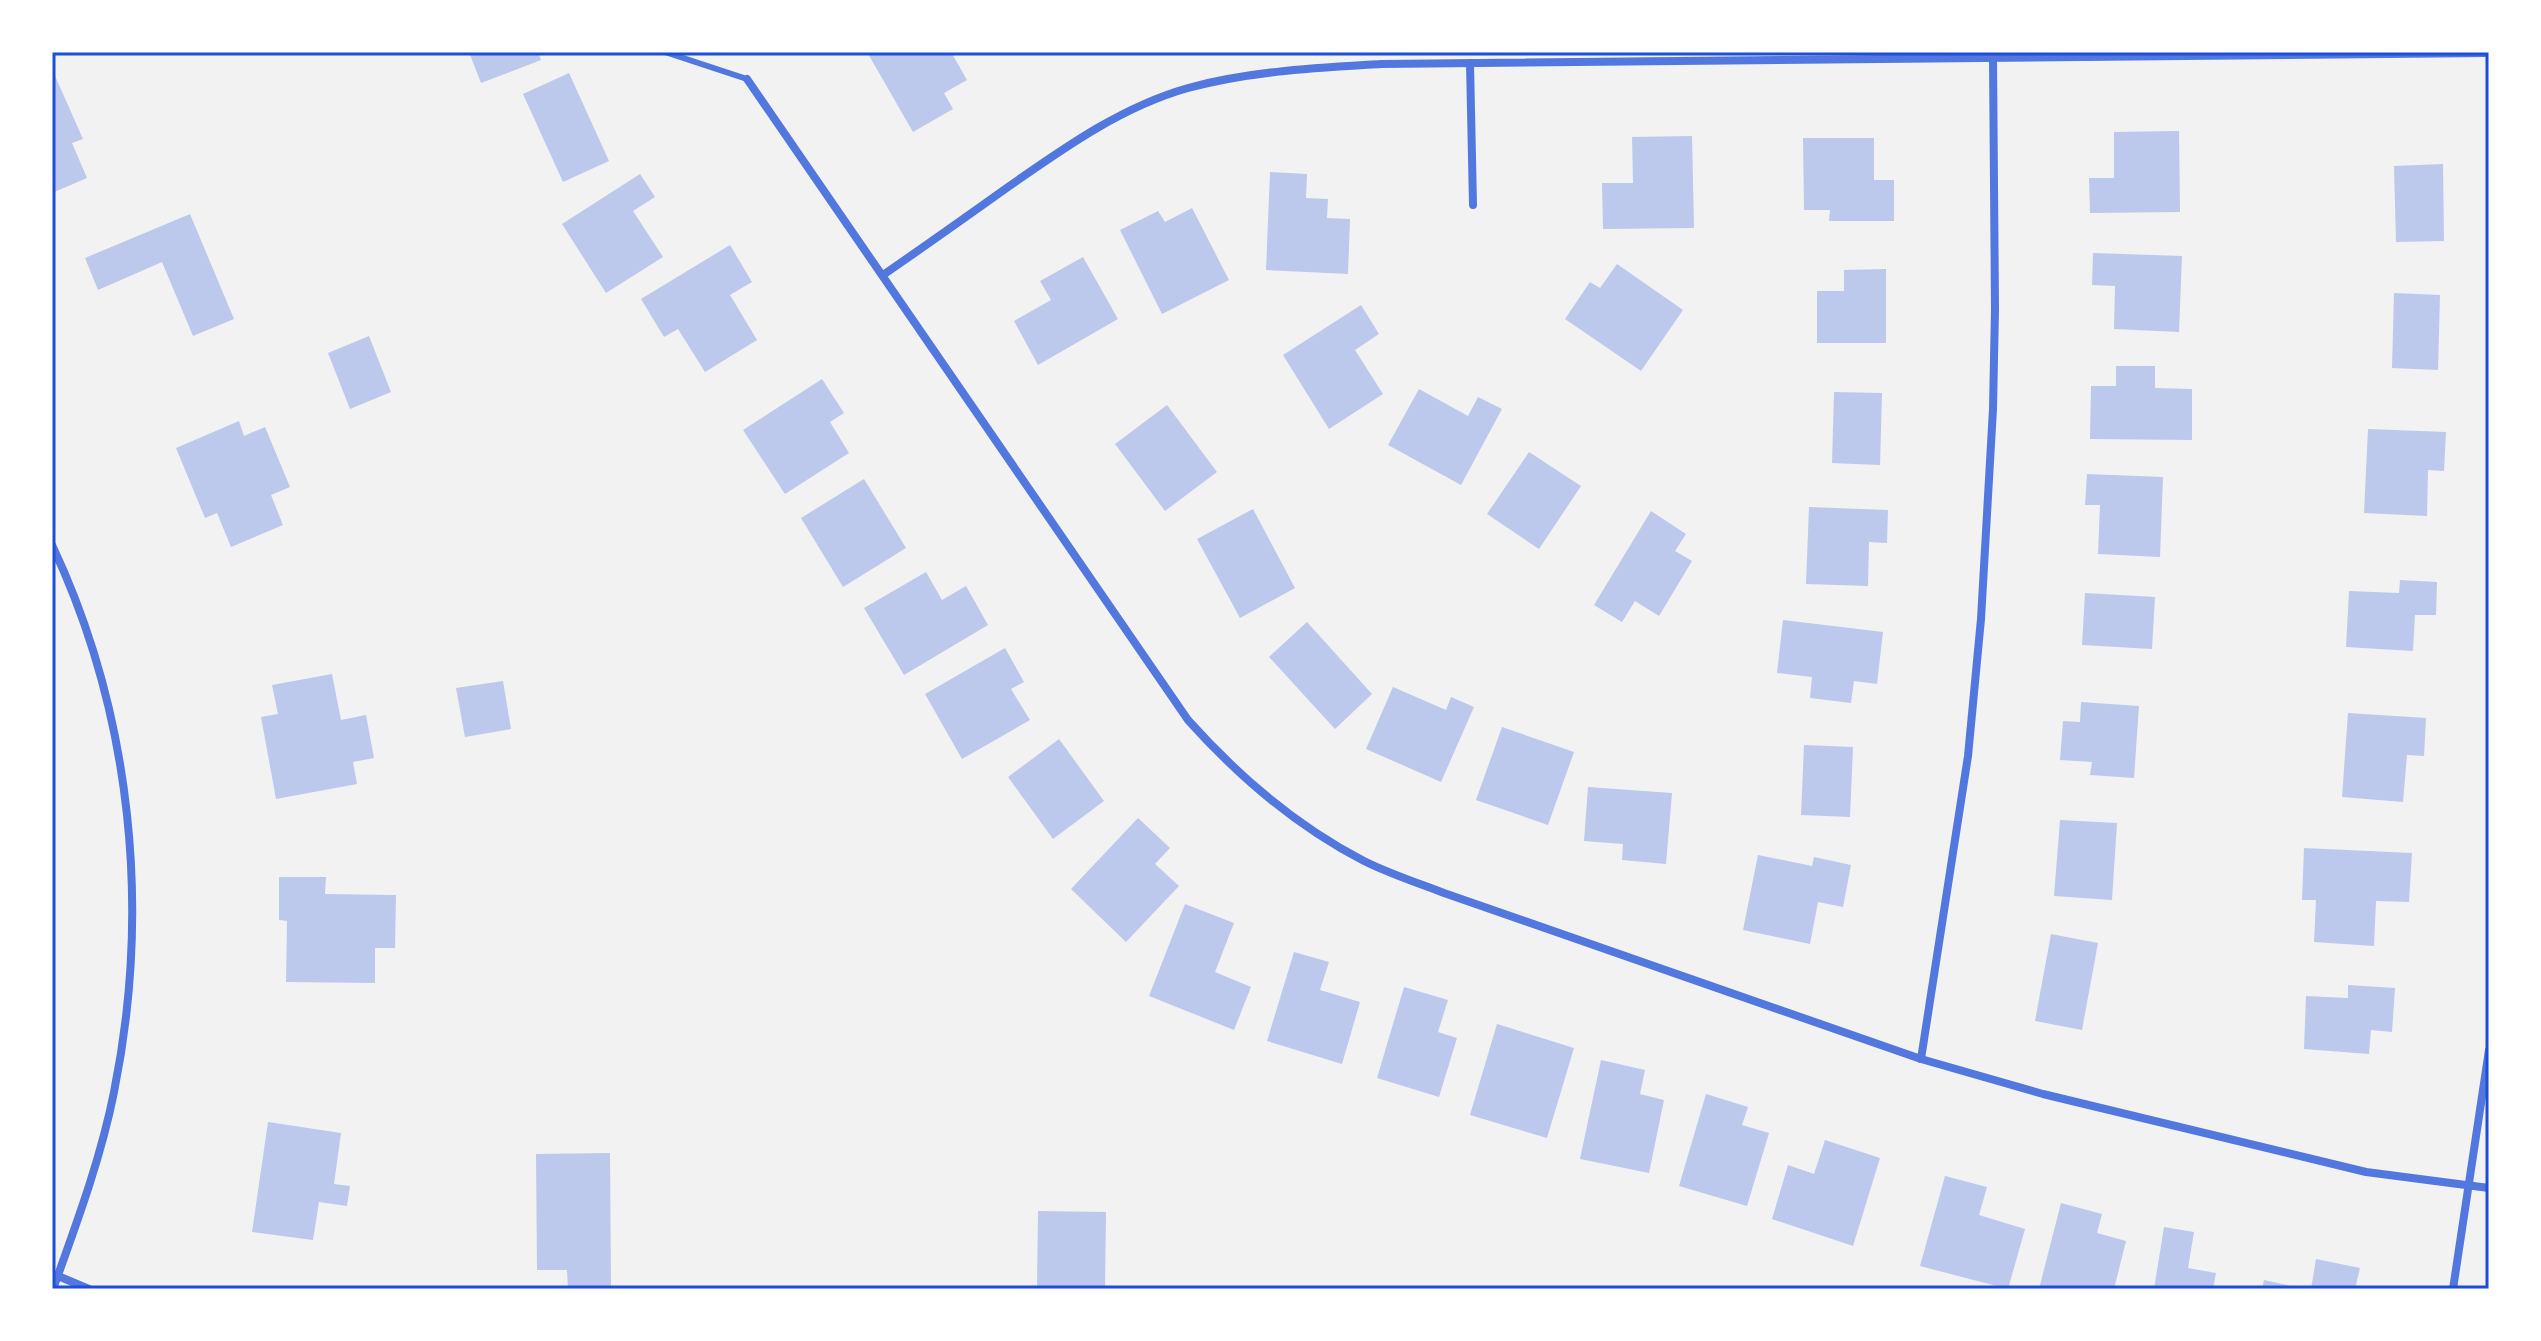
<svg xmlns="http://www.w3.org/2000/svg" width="2541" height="1341" viewBox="0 0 2541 1341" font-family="'Sofia Sans Condensed',sans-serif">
<rect width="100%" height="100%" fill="#f2f2f2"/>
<g fill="#bdc9ec">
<polygon points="469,52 538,52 541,60 481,83"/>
<polygon points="867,52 951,52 967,80 944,93 953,109 913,132"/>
<polygon points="52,69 83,139 72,143 87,178 52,193"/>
<polygon points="569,73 609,161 563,182 523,94"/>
<polygon points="2179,131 2180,212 2090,213 2089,178 2114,178 2114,132"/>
<polygon points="1692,136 1694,228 1603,229 1602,183 1633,183 1632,137"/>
<polygon points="1803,138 1874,138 1874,180 1894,180 1894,221 1829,221 1830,210 1804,210"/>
<polygon points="2443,164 2444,241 2396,242 2394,166"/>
<polygon points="1270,172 1307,174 1306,198 1328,199 1327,218 1350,219 1348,274 1266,270"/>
<polygon points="640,174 655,197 633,211 663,257 606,293 562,224"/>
<polygon points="1192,208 1229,280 1162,314 1120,230 1158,211 1165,222"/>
<polygon points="190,214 234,319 193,336 162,262 98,290 85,258"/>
<polygon points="730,245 752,282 730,295 757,340 705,372 678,329 664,337 641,299"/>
<polygon points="2093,253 2182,256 2179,332 2114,329 2115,286 2092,285"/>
<polygon points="1083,257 1118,319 1038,365 1014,321 1051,300 1040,281"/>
<polygon points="1617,264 1683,310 1641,371 1565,319 1590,282 1600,288"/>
<polygon points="1886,269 1886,343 1817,343 1817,291 1844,291 1844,270"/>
<polygon points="2394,293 2440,295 2438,370 2392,368"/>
<polygon points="1361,305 1379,334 1355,350 1383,394 1329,429 1283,355"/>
<polygon points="369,336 391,392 350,409 328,353"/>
<polygon points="2116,366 2155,366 2155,388 2192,389 2192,440 2090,439 2091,386 2116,386"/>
<polygon points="822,379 844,413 830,422 849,453 785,494 743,430"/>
<polygon points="1419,389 1468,416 1478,397 1502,409 1461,485 1388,445"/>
<polygon points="1834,392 1882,393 1880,465 1832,463"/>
<polygon points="1167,405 1217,472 1165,511 1115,444"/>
<polygon points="239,421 244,436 265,427 290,487 271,495 283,525 231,547 217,513 205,518 176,448"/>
<polygon points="2368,429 2446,432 2444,471 2428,470 2427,516 2364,513"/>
<polygon points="1529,452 1581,486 1539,549 1487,514"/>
<polygon points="2087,474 2163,477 2160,557 2098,554 2100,505 2085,505"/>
<polygon points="864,479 906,548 843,587 801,518"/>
<polygon points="1809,507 1888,510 1887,543 1869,542 1868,586 1806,584"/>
<polygon points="1253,509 1295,588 1240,618 1197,539"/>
<polygon points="1651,511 1686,534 1675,551 1692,561 1659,616 1635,601 1622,622 1594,605"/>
<polygon points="926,572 942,600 966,586 988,625 904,675 864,608"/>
<polygon points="2400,580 2437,582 2436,615 2415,615 2413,651 2346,647 2349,591 2399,593"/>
<polygon points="2085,593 2155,597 2152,649 2082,645"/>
<polygon points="1783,620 1883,632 1877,684 1854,681 1851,703 1810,698 1812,677 1777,673"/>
<polygon points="1307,622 1372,694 1335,729 1269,657"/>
<polygon points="1005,648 1024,682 1011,689 1030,720 962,759 925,694"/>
<polygon points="332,674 341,720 366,715 374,758 353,762 357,784 276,799 261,717 278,714 272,685"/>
<polygon points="503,681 511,729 465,737 456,688"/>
<polygon points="1393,687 1446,710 1451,697 1474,707 1441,782 1366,749"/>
<polygon points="2081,702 2139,706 2134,778 2090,775 2092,762 2060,760 2063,721 2080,722"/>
<polygon points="2348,713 2426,718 2424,756 2407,755 2403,802 2342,797"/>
<polygon points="1502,727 1574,752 1548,825 1476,800"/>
<polygon points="1059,739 1104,801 1053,839 1008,777"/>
<polygon points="1804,745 1853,747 1850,817 1801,815"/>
<polygon points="1588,787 1672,793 1666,864 1622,860 1623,844 1584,841"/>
<polygon points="1138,818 1170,848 1155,864 1179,886 1126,942 1071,889"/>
<polygon points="2060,820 2117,823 2112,900 2054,896"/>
<polygon points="2304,848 2412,853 2409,902 2376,901 2374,946 2314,942 2316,900 2302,900"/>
<polygon points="1758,855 1812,866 1814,857 1851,865 1843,907 1818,902 1810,944 1743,930"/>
<polygon points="279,877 326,877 325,894 396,895 395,948 375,948 375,983 286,982 287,921 279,920"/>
<polygon points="1185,904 1234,923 1215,972 1251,987 1234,1030 1149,996"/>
<polygon points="2051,934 2098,943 2082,1030 2035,1021"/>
<polygon points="1294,952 1329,962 1320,990 1360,1002 1342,1064 1267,1041"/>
<polygon points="2348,985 2395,988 2392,1032 2371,1030 2369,1054 2304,1049 2306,996 2348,998"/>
<polygon points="1404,987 1448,1000 1438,1032 1457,1038 1439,1097 1377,1078"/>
<polygon points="1497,1024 1574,1048 1547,1138 1470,1115"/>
<polygon points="1601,1060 1645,1070 1640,1094 1664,1100 1649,1173 1580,1159"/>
<polygon points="1706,1094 1748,1107 1742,1125 1769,1133 1747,1206 1679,1186"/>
<polygon points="268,1122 341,1133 334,1184 350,1186 347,1206 319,1202 313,1240 252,1232"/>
<polygon points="1825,1140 1880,1158 1853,1246 1772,1219 1788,1165 1814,1174"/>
<polygon points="610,1153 611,1289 568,1289 567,1270 537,1270 536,1154"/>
<polygon points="1945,1176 1987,1187 1979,1215 2025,1229 2008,1289 1920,1266"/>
<polygon points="2061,1203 2102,1214 2097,1233 2126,1241 2114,1289 2039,1289"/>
<polygon points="1038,1211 1106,1212 1105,1289 1037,1289"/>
<polygon points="2164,1227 2194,1232 2188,1268 2216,1273 2213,1289 2154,1289"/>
<polygon points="2316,1259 2360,1268 2355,1289 2311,1289"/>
<polygon points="2264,1280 2300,1288 2300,1289 2262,1289"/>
</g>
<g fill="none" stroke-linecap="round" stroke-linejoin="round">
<polyline stroke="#5277de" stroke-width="6" points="665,52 747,79"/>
<g stroke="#5277de" stroke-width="8">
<polyline points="1470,63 1473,205"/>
<path d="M747 79 1188 720C1239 777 1296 826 1364 861 1390 874 1418 883 1444 893L1921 1059 2043 1094 2366 1172 2489 1188"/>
<path d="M883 275C925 246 966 217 1008 187 1064 148 1121 107 1188 88 1250 71 1316 68 1381 64L2489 53"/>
<path d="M52 545C132 715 151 909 114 1092 101 1158 76 1225 53 1289"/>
<polyline points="1921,1059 1968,756 1981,619 1993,409 1995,309 1993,58"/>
<polyline points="58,1276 89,1289"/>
<polyline points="2453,1289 2489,1050"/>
</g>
</g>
<rect width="2541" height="1341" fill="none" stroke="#ffffff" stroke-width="108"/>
<rect x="54" y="54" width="2433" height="1233" fill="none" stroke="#1d4ed8" stroke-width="3"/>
</svg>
